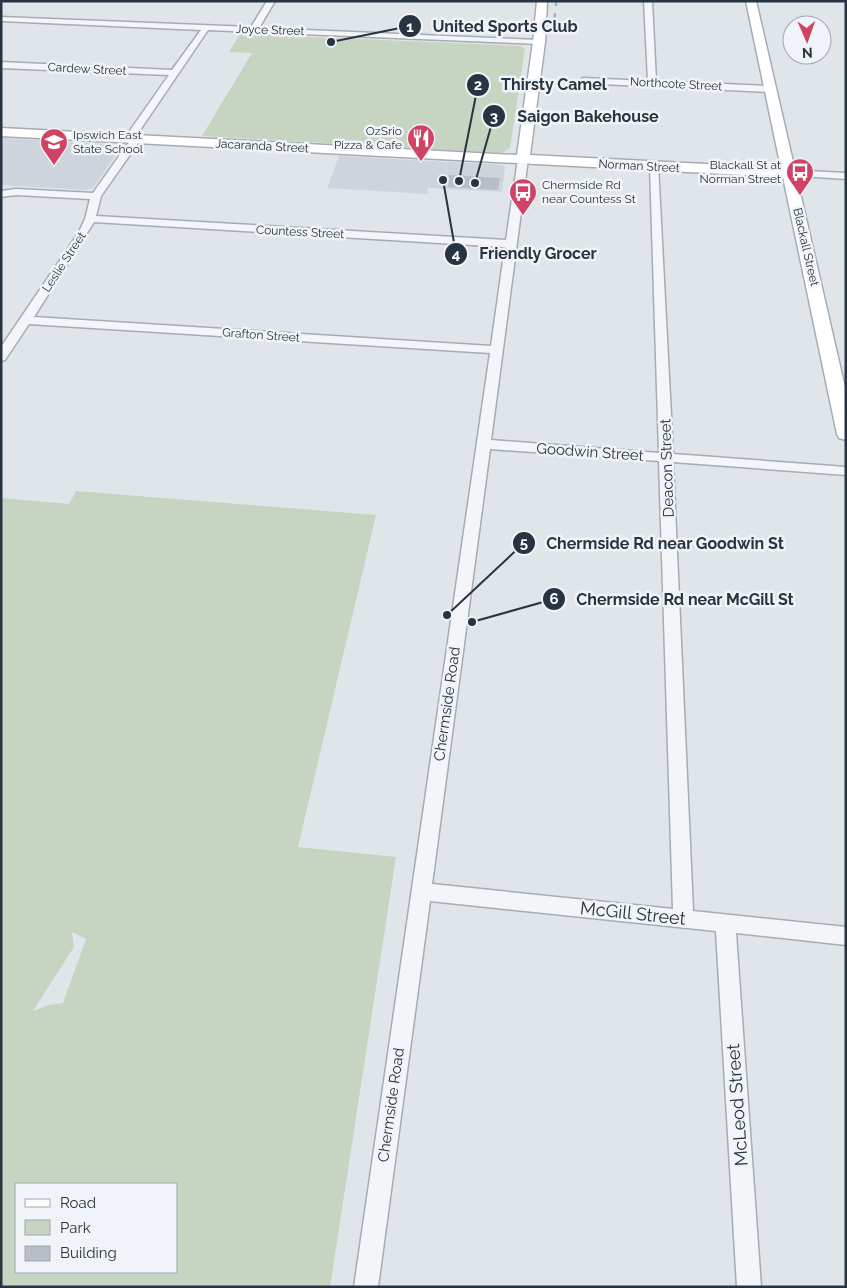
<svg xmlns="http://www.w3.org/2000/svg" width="847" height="1288" viewBox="0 0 847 1288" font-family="Raleway,sans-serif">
<rect width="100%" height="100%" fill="#e0e5ea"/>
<g fill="#ced4dc">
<polygon points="1,138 119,145 121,147 93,188 86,190 1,185"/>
<polygon points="339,156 502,165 505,167 502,192 428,188 427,194 327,188"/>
</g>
<g fill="#c7d4c1" fill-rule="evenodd">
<polygon points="240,34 521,46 525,49 510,148 501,153 202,136 252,53 229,52"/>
<path d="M76 491 376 515 298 847 396 857 330 1287H1V498L69 504ZM72 932 86 939 63 1003 49 1005 33 1011 74 947ZM176 1184V1272H16V1184Z"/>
</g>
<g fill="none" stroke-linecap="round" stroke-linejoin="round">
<g stroke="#9bb6ca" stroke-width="2.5">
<polyline points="556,1 556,5"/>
<polyline points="554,23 555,14"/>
</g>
</g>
<polygon fill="#b7bec6" points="449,175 500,178 498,190 448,187"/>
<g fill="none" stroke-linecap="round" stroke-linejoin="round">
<g stroke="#a5acb4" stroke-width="3">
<g id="street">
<path d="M267 1H275L259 28 539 40 543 42 539 44 208 30 136 136 141 139 101 196 96 216 506 240 518 159 523 156 526 157 528 159 491 440 659 453 650 166 655 163 658 164 673 454 846 467V475L673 462 693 911 846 927V945L736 933 761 1287H737L716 931 430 901 378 1287H354L490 353 29 324 5 360 1 361V347L79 232 85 219 90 199 16 195 1 197V191L16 189 93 193 129 142 124 139 169 75 1 68V62L172 70 201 30 1 21V17L251 27ZM94 222 505 247 491 346 34 317ZM490 449 659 461 673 909 432 884Z"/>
<polygon points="644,1 652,1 656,81 770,86 774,89 770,92 580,83 579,81 583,78 648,81"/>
<polygon points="789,170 846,173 846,179 785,175 784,173"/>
</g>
</g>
<g stroke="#a5acb4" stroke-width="3">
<polygon id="secondary" points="537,1 547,1 545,42 530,155 781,168 746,1 756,1 846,392 846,440 839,438 837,434 783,177 1,136 1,128 517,155 533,42"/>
</g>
<use href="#street" fill="#f3f5f8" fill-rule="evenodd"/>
<use href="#secondary" fill="#fff" fill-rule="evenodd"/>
</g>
<defs>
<g id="restaurant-pin" transform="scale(1.4375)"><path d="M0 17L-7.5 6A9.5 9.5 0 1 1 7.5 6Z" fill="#d14365" stroke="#f0f3f7"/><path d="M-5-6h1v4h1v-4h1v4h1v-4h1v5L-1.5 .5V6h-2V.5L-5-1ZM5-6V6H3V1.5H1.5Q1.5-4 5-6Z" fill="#fff"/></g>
<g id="school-pin" transform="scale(1.4375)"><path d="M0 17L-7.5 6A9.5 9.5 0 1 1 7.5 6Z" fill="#d14365" stroke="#f0f3f7"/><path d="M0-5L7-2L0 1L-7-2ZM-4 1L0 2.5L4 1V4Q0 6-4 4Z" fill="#fff"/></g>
<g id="bus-pin" transform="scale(1.4375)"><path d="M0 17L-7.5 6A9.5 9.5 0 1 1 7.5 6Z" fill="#d14365" stroke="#f0f3f7"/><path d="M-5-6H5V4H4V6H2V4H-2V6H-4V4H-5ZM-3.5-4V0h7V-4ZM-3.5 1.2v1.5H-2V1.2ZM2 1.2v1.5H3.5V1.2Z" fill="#fff"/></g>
</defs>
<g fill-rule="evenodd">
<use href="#restaurant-pin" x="421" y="138"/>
<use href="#school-pin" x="54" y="142"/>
<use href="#bus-pin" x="800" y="172"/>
<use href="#bus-pin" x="523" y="192"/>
</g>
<g text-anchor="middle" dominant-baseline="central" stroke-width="5" stroke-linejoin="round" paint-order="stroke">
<g font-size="12" fill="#283441" stroke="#f0f3f7">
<text transform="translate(270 30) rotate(2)">Joyce Street</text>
<text transform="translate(87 69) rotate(3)">Cardew Street</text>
<text transform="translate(676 84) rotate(3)">Northcote Street</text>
<text transform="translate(262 146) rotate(3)">Jacaranda Street</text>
<text transform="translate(639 166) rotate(3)">Norman Street</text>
<text transform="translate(300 232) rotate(3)">Countess Street</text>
<text transform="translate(806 247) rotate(77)">Blackall Street</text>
<text transform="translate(64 262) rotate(-57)">Leslie Street</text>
<text transform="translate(261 335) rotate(4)">Grafton Street</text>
</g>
<g font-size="12" fill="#283441" stroke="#f0f3f7" text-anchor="end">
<text x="402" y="131">OzSrio<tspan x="402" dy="14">Pizza &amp; Cafe</tspan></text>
<text x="73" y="135" text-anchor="start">Ipswich East<tspan x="73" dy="14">State School</tspan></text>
<text x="781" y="165">Blackall St at<tspan x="781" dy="14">Norman Street</tspan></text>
<text x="542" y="185" text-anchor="start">Chermside Rd<tspan x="542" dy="14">near Countess St</tspan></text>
</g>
<g font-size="15" fill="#283441" stroke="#f0f3f7">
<text transform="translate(590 452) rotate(4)">Goodwin Street</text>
<text transform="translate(667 468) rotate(-92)">Deacon Street</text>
<text transform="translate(447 704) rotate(-82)">Chermside Road</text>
<text transform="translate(391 1105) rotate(-82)">Chermside Road</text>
</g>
<g font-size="18" fill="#283441" stroke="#f0f3f7">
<text transform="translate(633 913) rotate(6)">McGill Street</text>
<text transform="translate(737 1105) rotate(-94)">McLeod Street</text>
</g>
</g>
<path fill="none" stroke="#283441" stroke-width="2" d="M331 42L410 26M459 181L478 85M475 183L494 116M443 180L456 254M447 615L524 543M472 622L554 599"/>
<g fill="#283441" stroke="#f0f3f7" stroke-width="2">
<circle cx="331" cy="42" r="5"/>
<circle cx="459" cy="181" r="5"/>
<circle cx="475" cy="183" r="5"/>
<circle cx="443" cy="180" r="5"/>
<circle cx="447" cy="615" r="5"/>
<circle cx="472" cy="622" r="5"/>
<circle cx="410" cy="26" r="12"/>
<circle cx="478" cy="85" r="12"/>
<circle cx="494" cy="116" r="12"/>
<circle cx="456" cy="254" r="12"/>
<circle cx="524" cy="543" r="12"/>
<circle cx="554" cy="599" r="12"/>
</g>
<g font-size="15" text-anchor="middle" font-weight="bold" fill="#fff">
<text x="410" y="32">1</text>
<text x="478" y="90">2</text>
<text x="494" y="122">3</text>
<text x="456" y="259">4</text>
<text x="524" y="548">5</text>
<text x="554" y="604">6</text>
</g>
<g font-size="16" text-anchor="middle" font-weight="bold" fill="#283441" stroke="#f0f3f7" stroke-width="5" stroke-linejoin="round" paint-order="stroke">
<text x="505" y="32">United Sports Club</text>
<text x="554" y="90">Thirsty Camel</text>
<text x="588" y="122">Saigon Bakehouse</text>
<text x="538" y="259">Friendly Grocer</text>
<text x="665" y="549">Chermside Rd near Goodwin St</text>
<text x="685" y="605">Chermside Rd near McGill St</text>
</g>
<rect width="847" height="1288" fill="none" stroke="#283441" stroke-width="5"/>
<rect x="15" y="1183" width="162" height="90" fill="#f0f3f7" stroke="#a0a7ae"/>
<rect x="25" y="1199" width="25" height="8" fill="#ffffff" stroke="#a0a7ae"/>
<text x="60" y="1208" font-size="15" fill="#283441">Road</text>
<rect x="25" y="1220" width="25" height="15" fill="#c7d4c1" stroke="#a0a7ae"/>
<text x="60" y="1233" font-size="15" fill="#283441">Park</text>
<rect x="25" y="1246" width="25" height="15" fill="#b7bec6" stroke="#a0a7ae"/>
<text x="60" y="1258" font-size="15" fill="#283441">Building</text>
<g transform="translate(807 40) rotate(178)"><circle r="24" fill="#f0f3f7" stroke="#a0a7ae"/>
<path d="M0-4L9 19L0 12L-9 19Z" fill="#d14365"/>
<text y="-8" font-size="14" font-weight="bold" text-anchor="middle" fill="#283441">N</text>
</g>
</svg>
